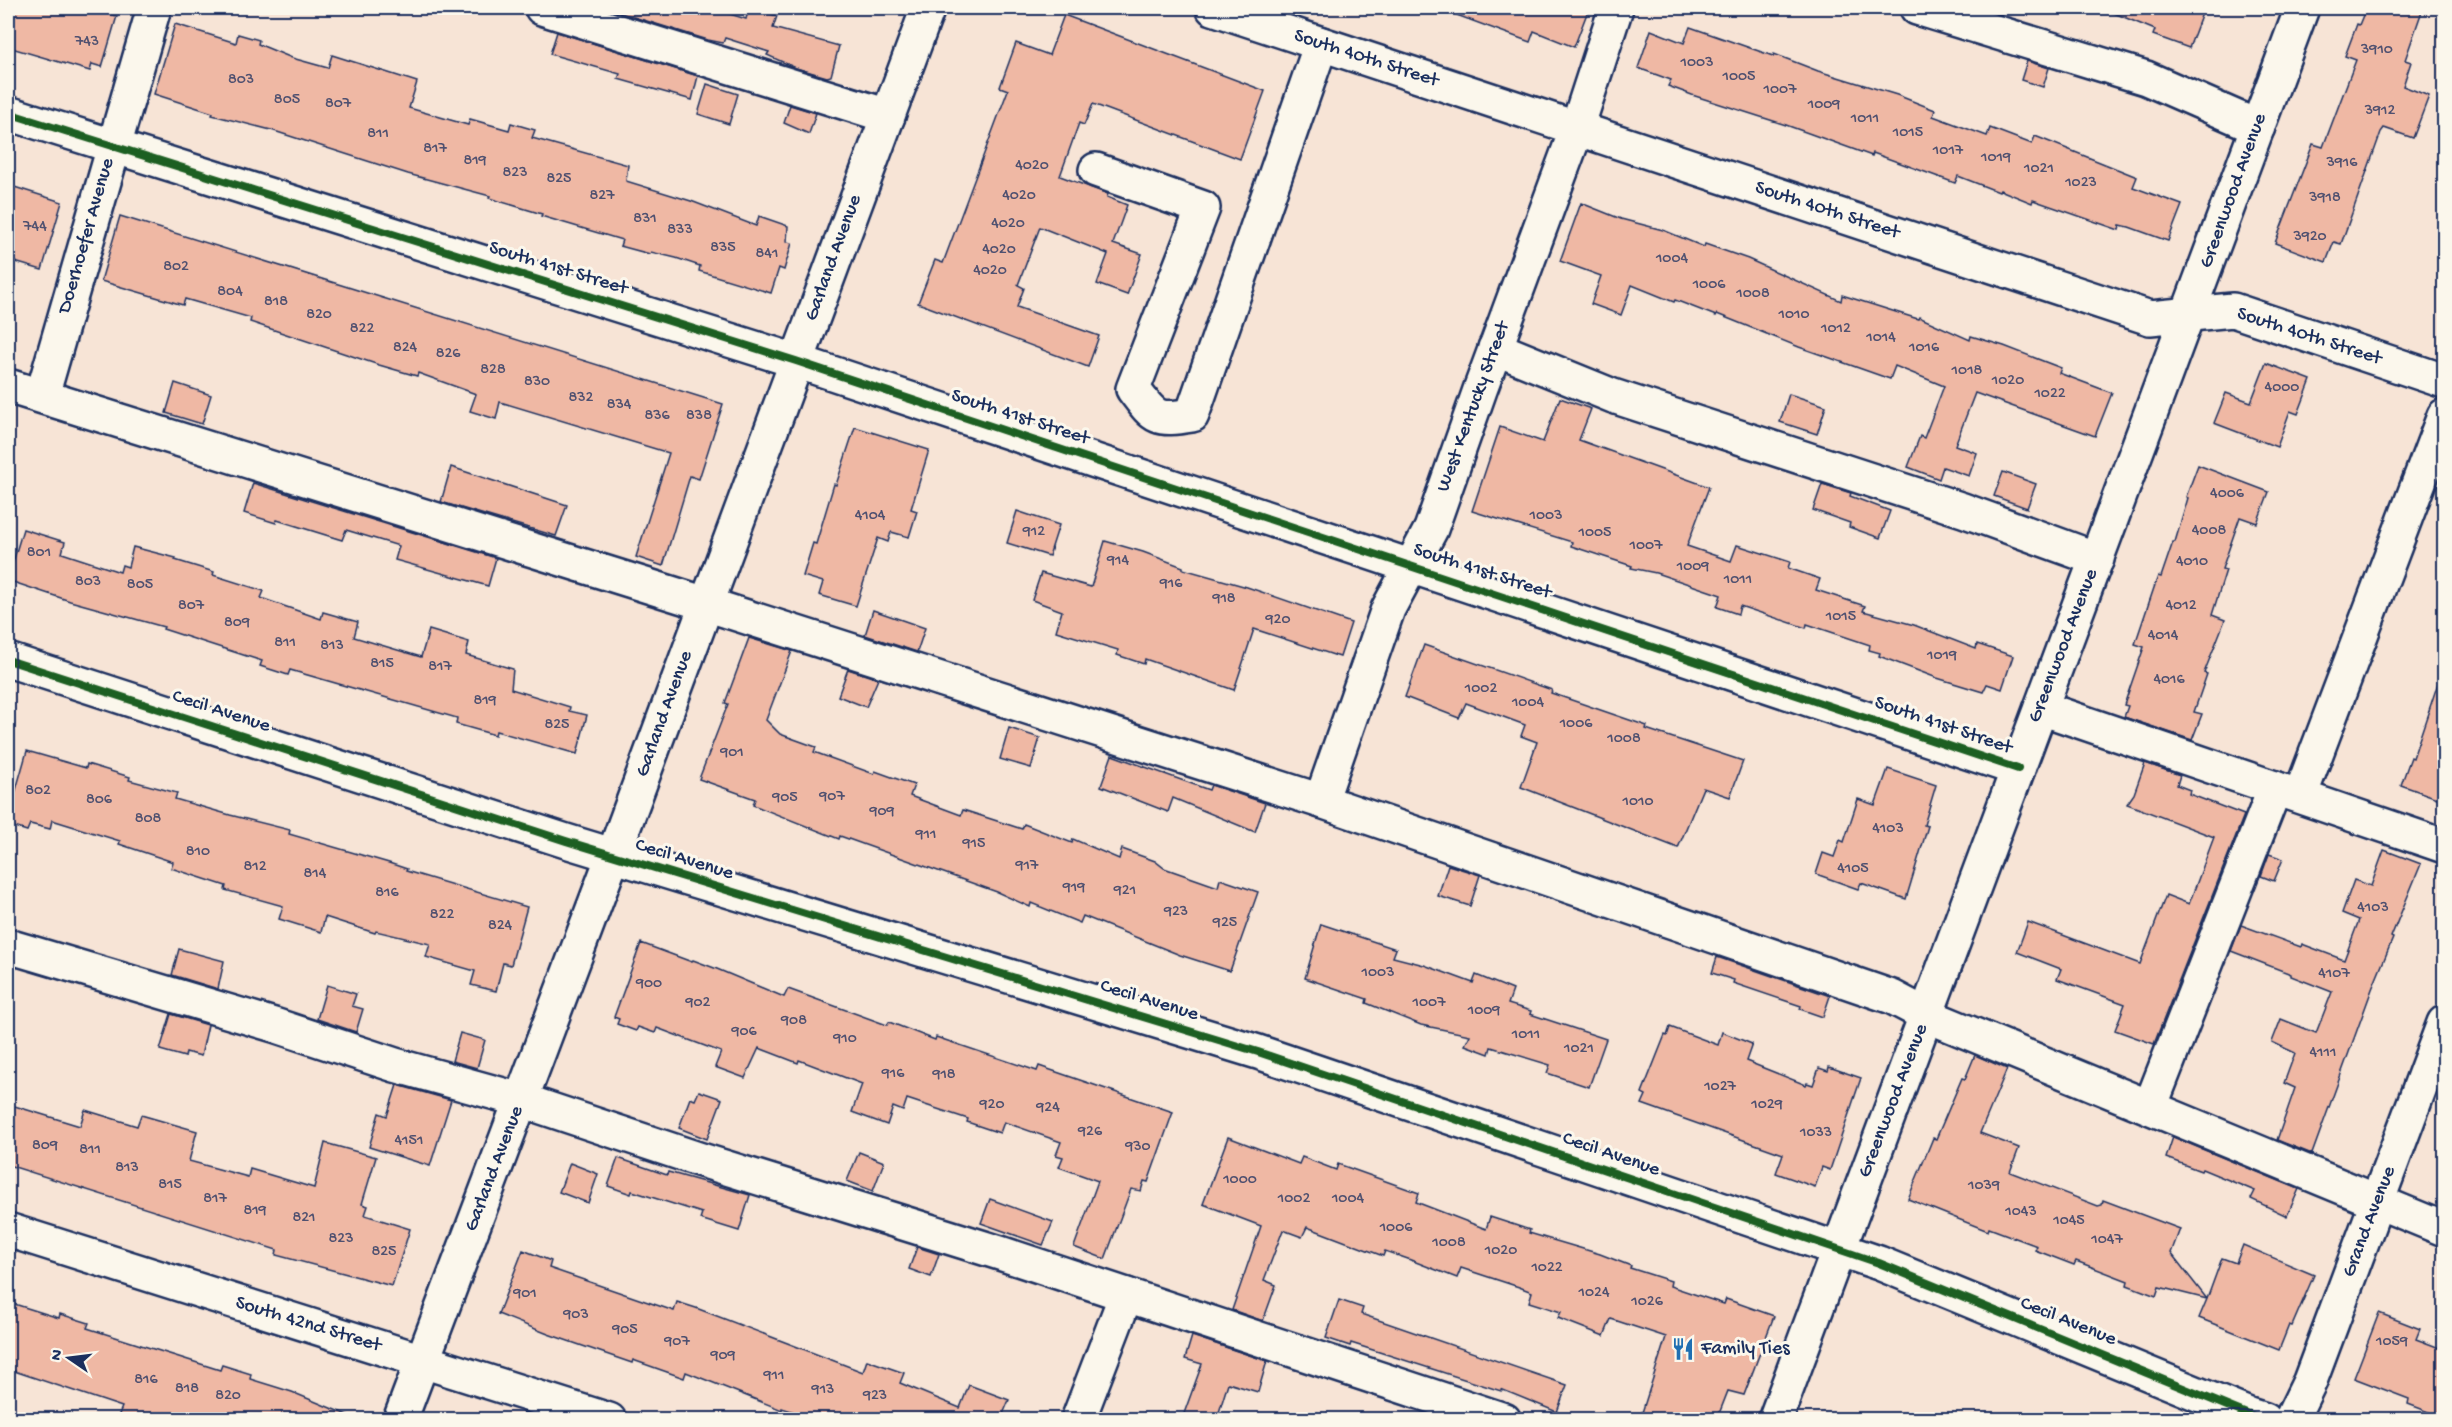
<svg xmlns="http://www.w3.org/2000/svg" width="2452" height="1427" viewBox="0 0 2452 1427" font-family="'Gochi Hand',sans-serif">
<rect width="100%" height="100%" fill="#f7e4d6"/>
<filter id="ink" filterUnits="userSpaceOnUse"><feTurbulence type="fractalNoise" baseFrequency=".0167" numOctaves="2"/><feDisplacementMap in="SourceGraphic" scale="12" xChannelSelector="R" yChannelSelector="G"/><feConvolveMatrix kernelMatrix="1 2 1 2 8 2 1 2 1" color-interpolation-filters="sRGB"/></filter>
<g filter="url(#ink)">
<g fill="#efb8a4" stroke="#1b2f5e" stroke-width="1.5">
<polygon points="16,8 97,8 96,11 117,16 102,67 92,64 90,71 8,47 8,38"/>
<polygon points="612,8 711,8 746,19 749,8 777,16 773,28 839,46 831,76 827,77 796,68 767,55 769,52 725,38 723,43 708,40 611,10"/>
<polygon points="1443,8 1589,8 1574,47 1534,31 1530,42 1443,10"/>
<polygon points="2102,8 2204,8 2189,48 2153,35 2155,30"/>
<polygon points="2366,8 2423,8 2405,60 2411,62 2403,86 2429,96 2413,138 2384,128 2381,132 2341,244 2334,242 2326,262 2275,243 2313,144 2323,147 2356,60 2345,56 2357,24 2359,25"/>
<polygon points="1064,15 1265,91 1240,159 1093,104 1084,125 1079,123 1060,176 1108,194 1107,197 1127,205 1113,244 1142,254 1127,295 1097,284 1108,254 1040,227 1018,285 1024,288 1017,307 1099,336 1088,367 918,303 935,260 943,263 1008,90 1000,87 1016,43 1049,55"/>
<polygon points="175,24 236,43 238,34 259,40 258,44 292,58 328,68 332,55 417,82 409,108 468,125 470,119 509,130 511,123 535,130 532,138 628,165 626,181 691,201 756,226 759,216 788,226 787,242 792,243 784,270 779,268 771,293 699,271 700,266 676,258 651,252 650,254 620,246 622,240 541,216 542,214 489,198 490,196 408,174 271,130 212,115 213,113 154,94"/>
<polygon points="1690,27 1773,56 1774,54 1818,71 1897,95 1935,110 1933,116 1987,136 1990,128 2032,144 2035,136 2137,177 2133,187 2182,205 2168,241 2129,227 2120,225 2119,230 2033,200 2032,203 2000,190 1999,192 1958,176 1955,183 1873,153 1872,156 1786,125 1692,95 1668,86 1671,80 1638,68 1651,30 1684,43"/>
<polygon points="557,32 698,76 692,100 618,79 620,74 550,54"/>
<polygon points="2027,61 2049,68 2043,87 2021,80"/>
<polygon points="707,84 738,94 729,124 698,114"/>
<polygon points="790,105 816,113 809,134 784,123"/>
<polygon points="8,185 62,202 42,270 8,260"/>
<polygon points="1581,203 1621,219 1663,230 1704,247 1705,244 1748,259 1841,301 1842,295 1918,319 1919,317 1970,340 1971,336 2004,346 2061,368 2059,373 2112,393 2095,436 1975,393 1955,445 1977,453 1969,476 1943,467 1939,479 1908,467 1920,436 1924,438 1944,386 1895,366 1890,379 1799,347 1717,314 1716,316 1675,300 1674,302 1632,285 1621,315 1591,304 1601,276 1560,261"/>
<polygon points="120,216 723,404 699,479 690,476 663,566 636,557 669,453 500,402 496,419 470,411 476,394 418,373 417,376 379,365 250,322 251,318 185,299 183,305 101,281"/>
<polygon points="2266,363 2311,380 2298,414 2290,411 2277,447 2214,423 2226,393 2251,402"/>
<polygon points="175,383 211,395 202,424 166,413"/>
<polygon points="1789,394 1826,406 1817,434 1780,422"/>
<polygon points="1560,398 1591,409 1579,440 1709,487 1687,546 1731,561 1737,545 1790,562 1788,568 1820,579 1816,590 1865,606 1863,611 1914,625 1976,649 1977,644 2013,656 2002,689 1987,684 1983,692 1937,678 1879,656 1880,653 1869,650 1870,645 1807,624 1806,628 1740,606 1738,614 1717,607 1721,595 1656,573 1631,568 1632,566 1571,546 1572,542 1472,511 1500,427 1543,442"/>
<polygon points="855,427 929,450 911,509 917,511 909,537 891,532 888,542 878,538 856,606 819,595 823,582 803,576 813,543 816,544 834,484 836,485"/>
<polygon points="2198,465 2269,492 2257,523 2240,517 2222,569 2226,570 2212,615 2225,620 2204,673 2207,674 2194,712 2202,714 2192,740 2124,717 2128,706 2124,705 2144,647 2135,644 2158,576 2161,577 2173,542 2175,542 2188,498 2186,497"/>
<polygon points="451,467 567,505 556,536 441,502"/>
<polygon points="2003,472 2036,484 2027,508 1994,496"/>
<polygon points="253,483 496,558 488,586 395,560 399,546 346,530 342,540 277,520 276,523 244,513"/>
<polygon points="1822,484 1851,493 1850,496 1890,511 1880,538 1849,527 1850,523 1813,510"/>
<polygon points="1017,511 1059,525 1049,556 1007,543"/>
<polygon points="23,529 65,542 62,553 120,572 122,565 128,567 133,547 176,558 175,560 214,572 213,575 264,591 261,598 321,619 323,612 358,622 354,637 421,657 429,630 469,642 466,655 513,669 511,689 570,707 569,711 587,715 577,754 496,731 495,735 456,724 457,718 290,670 288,675 260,666 262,661 163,629 164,627 70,601 10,581 13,573 10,572"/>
<polygon points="1105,541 1143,552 1183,567 1183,569 1247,587 1351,623 1340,657 1254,629 1234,690 1145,659 1144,664 1117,655 1118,650 1056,631 1062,611 1032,600 1041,573 1091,587"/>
<polygon points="873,610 925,628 917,652 865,635"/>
<polygon points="749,638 792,651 766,720 780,734 816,747 814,752 874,774 875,771 914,785 910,796 961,815 963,810 1022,829 1024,824 1072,843 1073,839 1119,859 1122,849 1155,861 1164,868 1218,887 1220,879 1258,892 1230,971 1180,955 1083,916 1080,923 1031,903 1030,907 997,892 840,836 839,839 753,805 755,799 699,779 728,704 725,703"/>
<polygon points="1424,645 1552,690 1551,693 1647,726 1646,729 1743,761 1730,797 1703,788 1678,848 1521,787 1537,742 1521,736 1525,725 1466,703 1459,718 1405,697"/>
<polygon points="848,669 878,679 866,707 838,696"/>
<polygon points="2440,677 2445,678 2445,801 2401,785 2411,757 2413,758"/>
<polygon points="1009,728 1040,738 1031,768 1000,759"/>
<polygon points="27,751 86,768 87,764 130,777 129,780 177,793 175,799 230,815 290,830 289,834 389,863 407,869 406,871 527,907 511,965 503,963 496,991 471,985 475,971 426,957 430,944 376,931 375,933 325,917 321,932 279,919 283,906 225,890 226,886 171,868 173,862 119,844 120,841 52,820 50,829 30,824 27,831 8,825 8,818"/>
<polygon points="1112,755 1209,790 1211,785 1265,803 1255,832 1173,798 1168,812 1101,786"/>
<polygon points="2145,763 2180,775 2177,785 2190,790 2189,794 2244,815 2154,1044 2115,1030 2125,1004 2057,979 2061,969 2017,952 2028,922 2140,964 2166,895 2189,904 2214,837 2127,804 2134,794"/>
<polygon points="1888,769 1936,785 1924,825 1928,826 1906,899 1861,883 1858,889 1816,874 1823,853 1834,857 1840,840 1844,842 1858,799 1875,805"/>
<polygon points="2384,850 2421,864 2391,937 2393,938 2372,989 2312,1154 2277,1140 2295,1088 2284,1083 2295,1053 2272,1042 2281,1019 2316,1033 2332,992 2291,976 2291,974 2231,951 2241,925 2301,947 2302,944 2344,960 2359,920 2342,913 2354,880 2371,886"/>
<polygon points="2269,854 2283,859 2274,881 2261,876"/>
<polygon points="1448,865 1480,875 1470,906 1438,896"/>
<polygon points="1321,924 1396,949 1393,957 1424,965 1473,983 1476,975 1513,990 1508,1004 1531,1011 1530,1014 1606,1039 1589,1087 1547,1073 1550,1065 1491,1047 1489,1054 1465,1045 1470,1035 1421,1025 1366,1003 1367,999 1305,978"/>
<polygon points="641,943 692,962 693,960 717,969 784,997 788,989 887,1025 889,1022 935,1040 936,1037 1037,1071 1039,1066 1173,1112 1148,1182 1144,1181 1141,1191 1131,1189 1105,1259 1074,1247 1098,1181 1059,1167 1063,1157 1056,1155 1061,1142 1004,1122 1000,1133 967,1122 968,1119 907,1099 903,1111 893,1107 887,1125 852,1112 862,1084 799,1060 798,1063 759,1048 745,1078 715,1067 721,1052 657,1028 655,1033 638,1027 636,1031 617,1024 619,1019 614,1017"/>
<polygon points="179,949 224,961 218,989 172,975"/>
<polygon points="1717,957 1830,996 1823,1017 1800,1009 1801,1006 1733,983 1734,980 1712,973"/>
<polygon points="327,985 356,994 352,1006 363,1009 356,1032 317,1019"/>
<polygon points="171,1014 208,1025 201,1056 186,1052 185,1057 160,1050"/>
<polygon points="1670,1027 1718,1045 1722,1032 1752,1044 1746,1061 1806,1085 1807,1083 1813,1085 1819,1068 1828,1071 1829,1067 1861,1078 1830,1170 1822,1167 1815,1187 1776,1173 1783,1154 1642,1104 1646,1095 1642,1093 1665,1035 1667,1036"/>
<polygon points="460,1033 485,1040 477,1068 452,1061"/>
<polygon points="1975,1055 2007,1069 1980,1133 2019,1148 2010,1172 2098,1206 2102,1205 2103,1200 2180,1229 2171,1253 2207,1299 2222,1258 2236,1263 2243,1245 2314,1275 2292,1326 2289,1325 2279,1350 2199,1318 2207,1299 2159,1287 2156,1296 2127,1285 2128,1281 2076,1261 2074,1265 2035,1250 2037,1246 1989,1228 1988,1231 1908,1199 1933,1138 1936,1139 1962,1078 1965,1079"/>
<polygon points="397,1085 451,1100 430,1166 369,1147 379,1113 387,1116"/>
<polygon points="699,1091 722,1099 707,1139 679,1128 690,1098 695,1100"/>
<polygon points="8,1104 80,1126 85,1110 137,1126 141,1115 197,1131 189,1161 248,1177 250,1169 314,1188 325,1143 376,1157 362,1204 368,1206 365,1215 410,1229 392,1286 276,1255 277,1250 8,1165"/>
<polygon points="1228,1137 1299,1164 1302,1157 1336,1170 1338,1164 1419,1193 1416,1202 1486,1229 1490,1217 1530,1230 1529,1233 1600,1254 1631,1266 1630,1268 1671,1281 1670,1286 1724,1304 1726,1299 1774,1316 1744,1395 1728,1391 1717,1419 1640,1419 1666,1337 1611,1319 1604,1336 1558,1318 1561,1312 1529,1302 1532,1292 1519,1287 1461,1268 1457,1278 1408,1259 1385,1251 1383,1256 1307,1227 1302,1237 1283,1230 1264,1280 1276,1285 1263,1321 1232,1310 1261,1226 1203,1204"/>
<polygon points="2173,1137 2299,1189 2287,1216 2251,1199 2255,1191 2202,1169 2201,1171 2166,1158"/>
<polygon points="859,1152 884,1162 873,1191 847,1181"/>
<polygon points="618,1158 667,1175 668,1172 750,1195 739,1231 700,1219 702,1213 632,1191 631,1194 608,1186"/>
<polygon points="570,1163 598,1174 588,1203 559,1192"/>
<polygon points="990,1199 1053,1222 1043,1245 981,1223"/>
<polygon points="917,1247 939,1254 931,1277 909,1269"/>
<polygon points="523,1250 551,1261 549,1268 674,1311 677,1302 696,1308 863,1372 867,1360 904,1373 900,1383 960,1408 969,1385 1009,1400 1001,1419 817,1419 782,1408 782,1410 686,1372 684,1378 633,1360 632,1363 548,1334 498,1314"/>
<polygon points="1339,1300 1363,1308 1361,1314 1567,1385 1557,1412 1501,1389 1501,1391 1351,1343 1350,1346 1326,1338"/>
<polygon points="8,1302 59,1318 60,1314 89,1323 87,1328 220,1370 222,1365 251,1374 250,1379 292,1392 357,1419 117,1419 122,1407 8,1369"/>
<polygon points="2379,1313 2420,1329 2416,1339 2445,1350 2445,1404 2440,1416 2408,1404 2409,1399 2354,1378"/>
<polygon points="1192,1336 1267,1361 1258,1392 1228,1383 1217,1419 1182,1419 1202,1364 1185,1359"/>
</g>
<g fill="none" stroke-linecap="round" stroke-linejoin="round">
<g stroke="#1b2f5e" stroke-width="38">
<g id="minor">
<polyline points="542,8 888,116"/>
<polyline points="1213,8 2150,318 2233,310 2444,381"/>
<polyline points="1917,8 2146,78 2258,127"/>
<polyline points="8,113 796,361 2018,769"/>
<path d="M1096 170 1203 208 1133 389C1155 418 1155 421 1192 415L1321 44"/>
<polyline points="1495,348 1613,396 1963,510 2097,559"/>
<polyline points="8,386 706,604 1321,801 1892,997 1926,1015 2444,1229"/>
<polyline points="42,396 154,8"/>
<polyline points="8,660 566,841 1258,1052 1879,1263 2249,1415 2265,1420"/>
<polyline points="2041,708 2444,846"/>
<polyline points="2300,796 2444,416"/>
<polyline points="1321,801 1388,609 1431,529 1480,390 1577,128 1616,8"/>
<polyline points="8,946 274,1025 395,1065 521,1100 698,1159 1000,1253 1504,1420"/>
<polyline points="2150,1107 2275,788"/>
<polyline points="8,1230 609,1420"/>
<polyline points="400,1420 613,856 928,8"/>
<polyline points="1078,1420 1126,1295"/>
<polyline points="1775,1420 2302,8"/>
<polyline points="2291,1420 2310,1381 2444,1023"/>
</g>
</g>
<use href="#minor" stroke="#fbf7ec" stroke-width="33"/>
<g stroke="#fbf7ec" stroke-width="11">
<g id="cycleway">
<polyline points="8,113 796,361 2018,769"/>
<polyline points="8,660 566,841 1258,1052 1879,1263 2249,1415 2265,1420"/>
</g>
</g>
<use href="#cycleway" stroke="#1b5e20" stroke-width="8"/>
</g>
</g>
<defs>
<g id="restaurant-bare" transform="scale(1.8)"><path d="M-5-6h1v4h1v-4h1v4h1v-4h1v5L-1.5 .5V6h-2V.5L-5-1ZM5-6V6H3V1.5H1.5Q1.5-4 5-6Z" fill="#1f6fb2" stroke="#fbf7ec" stroke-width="2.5" paint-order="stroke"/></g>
</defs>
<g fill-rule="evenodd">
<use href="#restaurant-bare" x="1683" y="1349"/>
</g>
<g text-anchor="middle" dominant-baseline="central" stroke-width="6" stroke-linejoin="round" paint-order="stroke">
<g font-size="16" fill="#505170">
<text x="87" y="42">743</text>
<text x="2377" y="50">3910</text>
<text x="1697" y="63">1003</text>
<text x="1739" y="77">1005</text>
<text x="241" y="80">803</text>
<text x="1780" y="90">1007</text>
<text x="287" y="100">805</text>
<text x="338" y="104">807</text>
<text x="1824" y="105">1009</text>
<text x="2380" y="111">3912</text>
<text x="1865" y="119">1011</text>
<text x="1908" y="133">1015</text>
<text x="378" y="134">811</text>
<text x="435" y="149">817</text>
<text x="1948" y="151">1017</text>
<text x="1996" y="158">1019</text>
<text x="475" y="161">819</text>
<text x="2342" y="163">3916</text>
<text x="1032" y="166">4020</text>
<text x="2039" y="169">1021</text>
<text x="515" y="173">823</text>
<text x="559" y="179">825</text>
<text x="2081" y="183">1023</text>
<text x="602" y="196">827</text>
<text x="1019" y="196">4020</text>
<text x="2325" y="198">3918</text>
<text x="645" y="219">831</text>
<text x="1008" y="224">4020</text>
<text x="35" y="227">744</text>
<text x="680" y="230">833</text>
<text x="2310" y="237">3920</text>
<text x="723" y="248">835</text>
<text x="999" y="250">4020</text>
<text x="767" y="254">841</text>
<text x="1672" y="259">1004</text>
<text x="176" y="267">802</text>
<text x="990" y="271">4020</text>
<text x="1709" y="285">1006</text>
<text x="230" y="292">804</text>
<text x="1753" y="294">1008</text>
<text x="276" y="302">818</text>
<text x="319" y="315">820</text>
<text x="1794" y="315">1010</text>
<text x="362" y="329">822</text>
<text x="1836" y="329">1012</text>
<text x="1881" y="338">1014</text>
<text x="405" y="348">824</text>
<text x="1924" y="348">1016</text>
<text x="448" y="354">826</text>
<text x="493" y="370">828</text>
<text x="1967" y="371">1018</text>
<text x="2008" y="381">1020</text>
<text x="537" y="382">830</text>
<text x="2282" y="388">4000</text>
<text x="2050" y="394">1022</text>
<text x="581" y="398">832</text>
<text x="619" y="405">834</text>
<text x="657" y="416">836</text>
<text x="699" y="416">838</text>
<text x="2227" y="494">4006</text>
<text x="870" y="516">4104</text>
<text x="1546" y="516">1003</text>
<text x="2209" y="531">4008</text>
<text x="1034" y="532">912</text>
<text x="1595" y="533">1005</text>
<text x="1646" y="546">1007</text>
<text x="39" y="553">801</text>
<text x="1118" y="561">914</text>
<text x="2192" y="562">4010</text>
<text x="1693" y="567">1009</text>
<text x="1738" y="580">1011</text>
<text x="88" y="582">803</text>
<text x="1171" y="584">916</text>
<text x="140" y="585">805</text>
<text x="1224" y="599">918</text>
<text x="191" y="606">807</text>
<text x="2181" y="606">4012</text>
<text x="1841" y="617">1015</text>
<text x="1278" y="620">920</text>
<text x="237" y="623">809</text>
<text x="2163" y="636">4014</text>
<text x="285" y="643">811</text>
<text x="332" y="646">813</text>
<text x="1942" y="656">1019</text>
<text x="382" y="664">815</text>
<text x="440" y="667">817</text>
<text x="2169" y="680">4016</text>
<text x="1481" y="689">1002</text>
<text x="485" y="701">819</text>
<text x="1528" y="703">1004</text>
<text x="1576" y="724">1006</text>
<text x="557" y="725">825</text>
<text x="1624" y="739">1008</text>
<text x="732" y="753">901</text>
<text x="38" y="791">802</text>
<text x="832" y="797">907</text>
<text x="785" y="798">905</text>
<text x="99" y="800">806</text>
<text x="1638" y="802">1010</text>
<text x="882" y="812">909</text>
<text x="148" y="819">808</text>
<text x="1888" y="829">4103</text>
<text x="926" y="835">911</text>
<text x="974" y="844">915</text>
<text x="198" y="852">810</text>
<text x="1027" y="866">917</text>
<text x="255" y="867">812</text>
<text x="1853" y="869">4105</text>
<text x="315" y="874">814</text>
<text x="1074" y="888">919</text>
<text x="1125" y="891">921</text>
<text x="387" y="893">816</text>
<text x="2373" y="908">4103</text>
<text x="1176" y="912">923</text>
<text x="442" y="915">822</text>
<text x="1225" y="923">925</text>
<text x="500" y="926">824</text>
<text x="1378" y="973">1003</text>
<text x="2334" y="974">4107</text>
<text x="649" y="984">900</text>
<text x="698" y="1003">902</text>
<text x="1429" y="1003">1007</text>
<text x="1484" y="1011">1009</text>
<text x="794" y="1021">908</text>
<text x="744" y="1032">906</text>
<text x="1526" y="1035">1011</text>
<text x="845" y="1039">910</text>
<text x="1579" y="1049">1021</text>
<text x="2323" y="1053">4111</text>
<text x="893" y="1074">916</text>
<text x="944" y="1075">918</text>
<text x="1720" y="1087">1027</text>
<text x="992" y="1105">920</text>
<text x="1767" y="1105">1029</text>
<text x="1048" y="1108">924</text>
<text x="1090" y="1132">926</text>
<text x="1816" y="1133">1033</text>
<text x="409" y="1141">4151</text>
<text x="45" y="1146">809</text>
<text x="1138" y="1147">930</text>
<text x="90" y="1150">811</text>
<text x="127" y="1168">813</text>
<text x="1240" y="1180">1000</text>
<text x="170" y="1185">815</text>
<text x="1984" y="1186">1039</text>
<text x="215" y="1199">817</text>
<text x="1294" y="1199">1002</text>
<text x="1348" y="1199">1004</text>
<text x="255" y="1211">819</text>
<text x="2021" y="1212">1043</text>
<text x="304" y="1218">821</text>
<text x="2069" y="1221">1045</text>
<text x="1396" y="1228">1006</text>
<text x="341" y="1239">823</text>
<text x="2107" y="1240">1047</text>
<text x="1449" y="1243">1008</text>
<text x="1501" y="1251">1020</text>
<text x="384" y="1252">825</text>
<text x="1547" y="1268">1022</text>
<text x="1594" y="1293">1024</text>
<text x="525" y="1294">901</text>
<text x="1647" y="1302">1026</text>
<text x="576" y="1315">903</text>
<text x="625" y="1330">905</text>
<text x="677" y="1342">907</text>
<text x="2392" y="1342">1059</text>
<text x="723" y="1356">909</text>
<text x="774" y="1376">911</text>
<text x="146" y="1380">816</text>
<text x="187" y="1389">818</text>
<text x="823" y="1390">913</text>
<text x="228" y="1396">820</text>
<text x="875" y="1396">923</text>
</g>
<g font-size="20" fill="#1b2f5e" stroke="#fbf7ec">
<text transform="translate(1366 59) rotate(18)">South 40th Street</text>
<text transform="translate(2234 191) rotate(-70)">Greenwood Avenue</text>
<text transform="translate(1827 211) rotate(18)">South 40th Street</text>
<text transform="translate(87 236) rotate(-74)">Doerhoefer Avenue</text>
<text transform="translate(834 258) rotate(-70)">Garland Avenue</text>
<text transform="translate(558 269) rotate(17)">South 41st Street</text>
<text transform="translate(2309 337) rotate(18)">South 40th Street</text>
<text transform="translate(1474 407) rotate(-70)">West Kentucky Street</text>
<text transform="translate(1020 418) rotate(18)">South 41st Street</text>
<text transform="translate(1482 572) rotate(18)">South 41st Street</text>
<text transform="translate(2064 646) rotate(-69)">Greenwood Avenue</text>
<text transform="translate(221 712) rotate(18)">Cecil Avenue</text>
<text transform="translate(665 714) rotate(-70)">Garland Avenue</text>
<text transform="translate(1943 726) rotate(19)">South 41st Street</text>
<text transform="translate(684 860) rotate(17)">Cecil Avenue</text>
<text transform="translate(1149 1001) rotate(17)">Cecil Avenue</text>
<text transform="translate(1894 1101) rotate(-69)">Greenwood Avenue</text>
<text transform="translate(1611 1155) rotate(19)">Cecil Avenue</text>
<text transform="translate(495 1169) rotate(-69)">Garland Avenue</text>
<text transform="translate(2370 1222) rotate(-69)">Grand Avenue</text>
<text transform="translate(2068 1322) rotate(22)">Cecil Avenue</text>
<text transform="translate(308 1325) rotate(17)">South 42nd Street</text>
</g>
<g font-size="20" fill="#1b2f5e" stroke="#fbf7ec" text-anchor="start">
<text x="1701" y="1349">Family Ties</text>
</g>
</g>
<rect width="2452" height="1427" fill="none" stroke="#fbf7ec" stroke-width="30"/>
<rect x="15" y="15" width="2422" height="1397" fill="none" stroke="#1b2f5e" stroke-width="2" filter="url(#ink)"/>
<g transform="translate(69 1358) rotate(284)" stroke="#fbf7ec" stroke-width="4.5" paint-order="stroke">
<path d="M0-4.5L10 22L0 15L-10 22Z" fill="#1b2f5e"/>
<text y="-9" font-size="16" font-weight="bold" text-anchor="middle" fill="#1b2f5e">N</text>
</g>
</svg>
